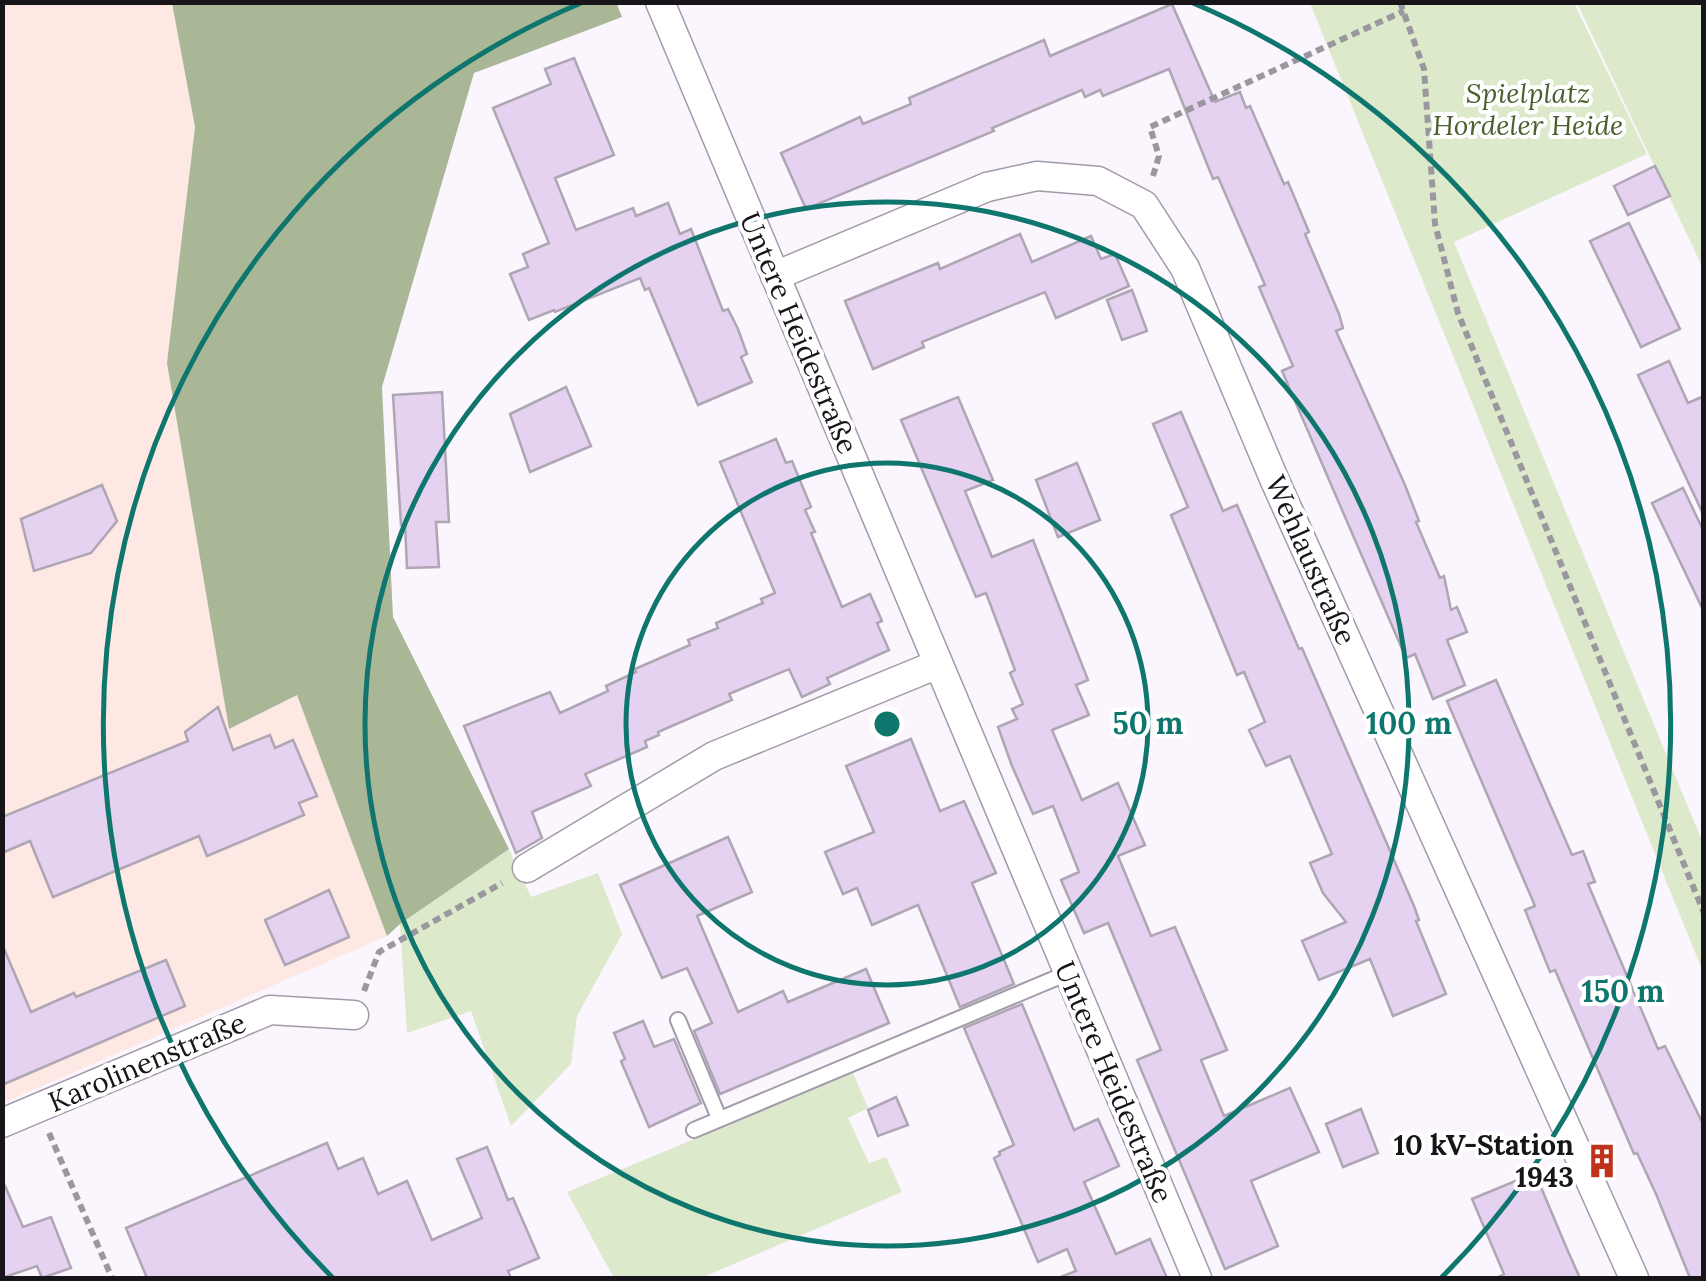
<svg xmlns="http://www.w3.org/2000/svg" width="1706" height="1281" viewBox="0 0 1706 1281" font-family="Lora,serif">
<rect width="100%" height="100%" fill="#fbf5fe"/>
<polygon fill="#fde8e3" points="3,3 172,3 195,127 167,363 229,728 297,694 387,936 3,1103"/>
<g fill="#dce9cb">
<polygon points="1310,3 1574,3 1647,154 1454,242 1703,843 1703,972"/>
<polygon points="1577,3 1703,3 1703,268"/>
<polygon points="509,849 531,897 598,873 622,934 577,1016 571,1064 511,1126 471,1011 407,1033 400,924"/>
<polygon points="853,1073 868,1108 848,1118 869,1163 886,1157 902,1192 701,1278 614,1278 567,1192"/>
</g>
<polygon fill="#a9b797" points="172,3 616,2 622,17 474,73 382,387 393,617 509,849 400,924 387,936 297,695 229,729 167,363 195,127"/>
<g fill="#e5d2f1" stroke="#afa6b4" stroke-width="2.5">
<polygon points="1172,4 1215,102 1240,92 1246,108 1250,106 1284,184 1288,182 1309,232 1305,234 1339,314 1343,328 1336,331 1405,485 1419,521 1416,522 1440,578 1444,576 1451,610 1457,607 1467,632 1447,640 1465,685 1433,699 1415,654 1406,658 1282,371 1293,366 1259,287 1265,285 1218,177 1213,179 1169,69 1103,96 1100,90 1085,97 1082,90 992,128 994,131 806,209 781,153 860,117 863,124 911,104 909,98 1044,40 1050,56"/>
<polygon points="574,58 614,155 555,178 576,230 633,208 636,216 668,203 680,234 691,229 723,311 728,309 738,329 747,354 741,357 752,382 698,405 649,288 645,290 640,278 555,312 554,310 529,320 510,274 528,267 523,254 549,243 493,108 551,84 545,69"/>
<polygon points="1655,166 1670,196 1628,215 1614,186"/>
<polygon points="1629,223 1680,329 1641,347 1590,241"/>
<polygon points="1020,234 1032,262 1091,236 1101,259 1115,254 1129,286 1056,318 1045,292 922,342 924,347 873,369 845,301 938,263 940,269"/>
<polygon points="1132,290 1147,331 1122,340 1107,300"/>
<polygon points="1669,361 1688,403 1704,396 1704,516 1638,375"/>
<polygon points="566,387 591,446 530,472 510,414"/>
<polygon points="442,392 449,522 436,522 439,567 407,568 405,524 401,525 393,395"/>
<polygon points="958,397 993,480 965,491 992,557 1033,540 1088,680 1076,685 1089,715 1052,730 1082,800 1118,783 1145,845 1118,856 1151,936 1175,927 1227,1050 1201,1060 1224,1116 1290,1088 1319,1152 1251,1181 1278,1246 1225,1269 1137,1060 1161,1050 1108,923 1084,933 1061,880 1079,872 1053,806 1033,814 1012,766 998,727 1017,719 1012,709 1023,704 1010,673 1015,670 986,593 976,597 901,420"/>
<polygon points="1181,412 1223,511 1237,505 1299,649 1302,648 1414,906 1419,920 1416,921 1446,994 1393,1016 1370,959 1319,980 1302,941 1346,922 1323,893 1310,863 1332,854 1290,756 1266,766 1249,730 1265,722 1244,672 1237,675 1171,515 1188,507 1153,424"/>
<polygon points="776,439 786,463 792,461 811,507 805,510 815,532 811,533 842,607 870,594 882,621 877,623 889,650 827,678 830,684 802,697 789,669 729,694 732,700 658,732 659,735 645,741 647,747 585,774 591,786 532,812 542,838 516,853 464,726 550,692 560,713 608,691 606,686 636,672 635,669 690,645 688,640 718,628 716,623 763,603 761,599 775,593 720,462"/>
<polygon points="1077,463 1100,520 1058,537 1036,480"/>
<polygon points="102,485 117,521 91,553 34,571 21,519"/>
<polygon points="1683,488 1704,532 1704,612 1652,503"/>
<polygon points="1496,680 1572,855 1583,851 1595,882 1588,884 1658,1049 1665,1046 1704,1126 1704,1278 1690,1278 1656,1194 1637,1153 1634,1154 1555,970 1550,972 1525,910 1535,906 1447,701"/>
<polygon points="218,707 233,750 270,735 275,748 293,740 317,796 299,803 304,815 207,856 199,836 53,897 30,841 2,853 2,817 188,741 185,732"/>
<polygon points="911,739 940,811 964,801 996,873 972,883 1014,984 960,1007 918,905 872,925 857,888 843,894 825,852 874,832 846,766"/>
<polygon points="728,837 752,892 697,916 738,1012 783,991 788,1002 866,969 889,1023 720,1094 694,1031 712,1023 687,968 662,978 620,885"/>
<polygon points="329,890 349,937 285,965 265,920"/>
<polygon points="2,944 31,1012 74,993 76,997 166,960 185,1006 2,1085"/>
<polygon points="1022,1004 1074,1130 1098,1119 1119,1166 1084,1182 1116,1254 1150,1239 1167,1278 1058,1278 1076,1271 1067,1249 1038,1262 994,1158 1000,1155 999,1152 1014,1145 964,1028"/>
<polygon points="643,1021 654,1047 674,1039 701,1103 649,1127 621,1061 625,1059 614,1033"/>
<polygon points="896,1097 908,1125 878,1136 868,1110"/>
<polygon points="1361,1109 1378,1153 1343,1167 1326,1124"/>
<polygon points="327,1143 338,1169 363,1158 378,1194 407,1181 432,1240 482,1218 457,1159 487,1147 508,1200 513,1198 539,1258 508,1271 511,1278 147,1278 126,1228"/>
<polygon points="1535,1173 1567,1249 1580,1278 1496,1278 1504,1274 1472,1199"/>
<polygon points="2,1179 23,1227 51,1217 71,1268 42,1278 37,1266 2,1278"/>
</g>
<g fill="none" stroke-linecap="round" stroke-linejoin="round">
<g stroke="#a29aa8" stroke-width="18">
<g id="lane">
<polyline points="678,1020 719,1118"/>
<polyline points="694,1130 1068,973"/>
</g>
</g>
<g stroke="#a29aa8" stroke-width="31">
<g id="street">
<polyline points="660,2 1197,1278"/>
<polyline points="775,276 987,187 1037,176 1098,181 1144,205 1185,268 1275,481 1634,1278"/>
<polyline points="527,868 714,756 938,664"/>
<polyline points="2,1123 270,1010 354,1015"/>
</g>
</g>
<g stroke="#9b979e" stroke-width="6" stroke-dasharray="8 5" stroke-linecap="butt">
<polyline points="1400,2 1424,69 1435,224 1458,313 1704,913"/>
<polyline points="1153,176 1159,156 1150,127 1404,11"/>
<polyline points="364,991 379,952 502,883"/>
<polyline points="49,1133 112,1278"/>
</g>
<use href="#lane" stroke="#fff" stroke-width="14"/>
<use href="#street" stroke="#fff" stroke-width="28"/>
</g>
<g fill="none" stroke="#0f766e" stroke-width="5">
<circle cx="887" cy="724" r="261"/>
<circle cx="887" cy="724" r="522"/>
<path d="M333 1278A783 783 0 0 1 581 3M1193 3A783 783 0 0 1 1441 1278"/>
</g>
<defs>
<g id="building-bare" transform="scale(2.7)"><path d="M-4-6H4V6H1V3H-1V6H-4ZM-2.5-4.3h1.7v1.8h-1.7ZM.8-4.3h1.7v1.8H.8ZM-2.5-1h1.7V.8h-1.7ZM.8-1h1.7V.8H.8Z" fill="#bf331d" stroke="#fff" stroke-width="2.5" paint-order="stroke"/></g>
</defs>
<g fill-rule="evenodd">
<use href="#building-bare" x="1602" y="1161"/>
</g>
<g text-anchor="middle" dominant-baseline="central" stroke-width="8" stroke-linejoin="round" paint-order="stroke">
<g font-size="28" font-style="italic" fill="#4c5f2e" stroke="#fff">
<text x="1528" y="93">Spielplatz<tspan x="1528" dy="32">Hordeler Heide</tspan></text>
</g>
<g font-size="28" fill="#18151a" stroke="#fff">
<text transform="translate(799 333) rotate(67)">Untere Heidestraße</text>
<text transform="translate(1311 560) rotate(66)">Wehlaustraße</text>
<text transform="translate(147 1062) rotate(-23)">Karolinenstraße</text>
<text transform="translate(1114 1082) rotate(67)">Untere Heidestraße</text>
</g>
<g font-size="28" font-weight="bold" fill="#18151a" stroke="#fff" text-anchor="end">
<text x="1574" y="1145">10 kV-Station<tspan x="1574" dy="32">1943</tspan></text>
</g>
</g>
<circle cx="887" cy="724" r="15" fill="#0f766e" stroke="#fff" stroke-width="5"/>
<g font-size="30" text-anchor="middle" font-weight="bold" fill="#0f766e" stroke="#fff" stroke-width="8" stroke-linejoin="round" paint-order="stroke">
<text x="1148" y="734">50 m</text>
<text x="1409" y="734">100 m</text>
<text x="1623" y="1002">150 m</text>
</g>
<rect width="1706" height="1281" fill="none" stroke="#18151a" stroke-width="10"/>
</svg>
